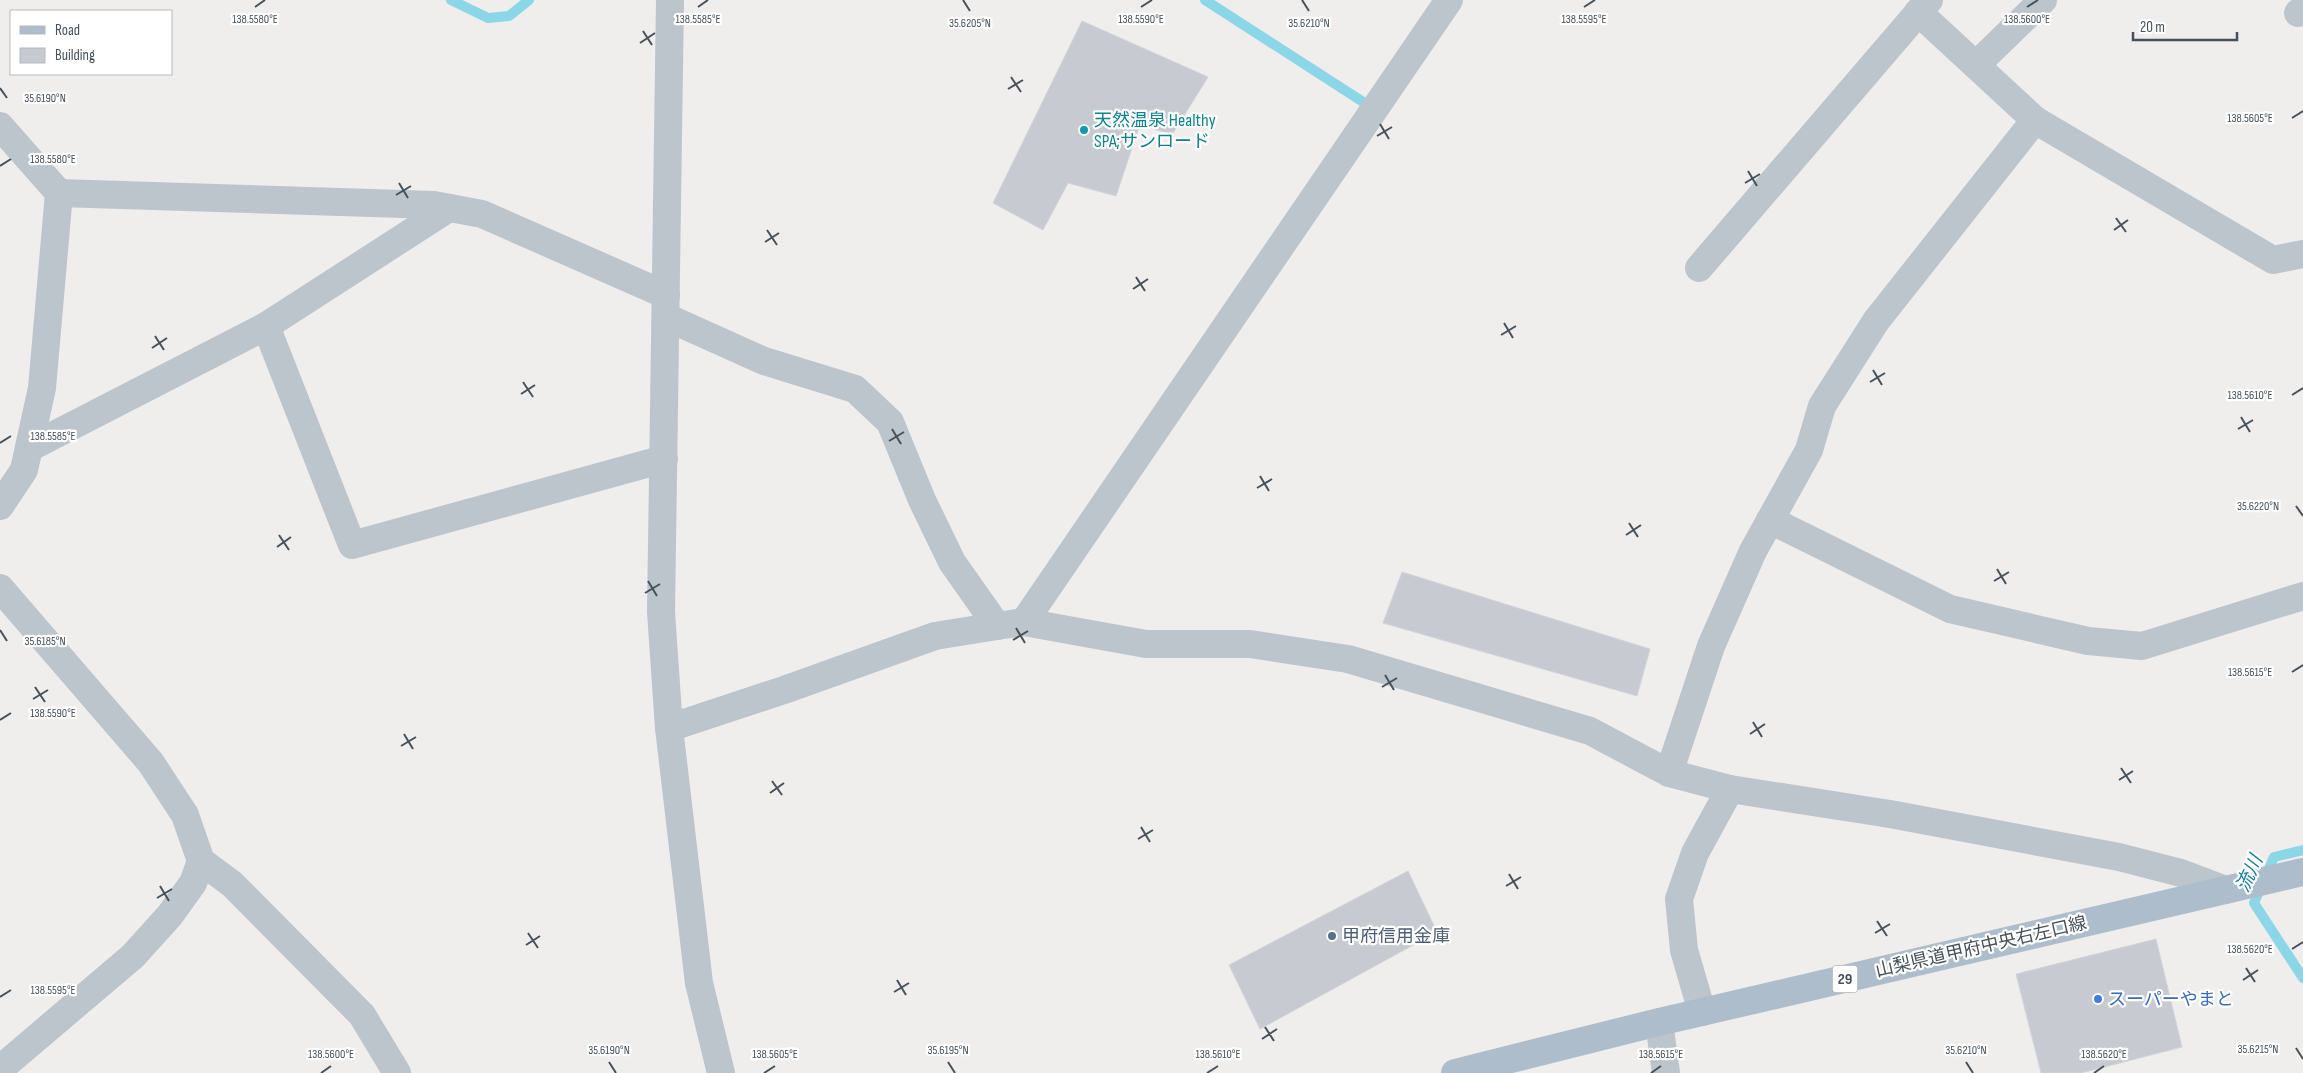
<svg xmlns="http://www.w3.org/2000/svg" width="2303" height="1073" viewBox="0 0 2303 1073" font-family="'Sofia Sans Condensed','Noto Sans JP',sans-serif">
<rect width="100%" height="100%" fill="#f0eded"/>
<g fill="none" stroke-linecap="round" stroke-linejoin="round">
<g stroke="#8bd7e7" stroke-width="10">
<polyline points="451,0 488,18 509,16 529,0"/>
<polyline points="1205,0 1374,109"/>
<polyline points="2303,850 2274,857 2254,903 2303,978"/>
</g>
</g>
<g fill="#c7cad0" stroke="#d1d4d9">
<polygon points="1082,21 1208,77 1172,135 1140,124 1116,196 1068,183 1043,230 993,203"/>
<polygon points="1402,572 1650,649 1637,696 1383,623"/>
<polygon points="1408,871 1437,932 1260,1029 1229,965"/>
<polygon points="2156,939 2182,1047 2081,1073 2041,1073 2016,974"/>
</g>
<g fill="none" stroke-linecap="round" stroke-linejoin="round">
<g stroke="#bcc5cc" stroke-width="28">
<polyline points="670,0 661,612 669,728 699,983 721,1073"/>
<polyline points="1918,12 2035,120 2273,260 2303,254"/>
<polyline points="2298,13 2303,9"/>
<polyline points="1976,65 2043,0"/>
<polyline points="0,126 59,193 42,388 24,470 0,506"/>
<polyline points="59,193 434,205 482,214 666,295"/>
<polyline points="1699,268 1929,0"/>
<polyline points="666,317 764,361 855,389 890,422 922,500 952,562 997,626"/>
<polyline points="266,326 449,208"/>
<polyline points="29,448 266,326 352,545 664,459"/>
<polyline points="1770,520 1950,609 2088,641 2142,646 2303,596"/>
<polyline points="0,588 151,763 185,815 201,861 193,883 170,915 133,956 0,1069"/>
<polyline points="1024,622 1449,0"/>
<polyline points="669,728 784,690 935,636 997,626 1024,622 1146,644 1250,644 1348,659 1590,731 1669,773 1730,789 1890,814 2119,857 2181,873 2226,890"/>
<polyline points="1669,773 1711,646 1753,551 1809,450 1822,406 1876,321 2035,120"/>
<polyline points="201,861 232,884 362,1015 397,1073"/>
<polyline points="1702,1012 1684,950 1679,899 1695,853 1730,789"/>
<polyline points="1659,1022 1666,1073"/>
</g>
<polyline stroke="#aebdcb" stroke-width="28" points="1455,1073 1659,1022 2303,872"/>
</g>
<path fill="none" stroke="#46515a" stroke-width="2" d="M963 0 970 11M1302 0 1309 11M255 7 265 0M698 7 708 0M1141 7 1152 0M1584 7 1595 0M2027 7 2038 0M643 31 652 45M640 43 655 33M1011 77 1021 92M0 88 7 98M1008 89 1023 80M2292 118 2303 111M1380 124 1389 139M1377 136 1392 127M0 166 11 159M1748 171 1757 186M399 183 408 198M1745 183 1760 174M396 195 411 186M2116 218 2126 232M767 230 777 245M2114 230 2128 220M765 242 779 233M1136 277 1145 291M1133 289 1148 279M1504 323 1513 338M1501 335 1516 326M155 336 164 350M152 348 167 338M1873 370 1882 385M523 382 533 397M1870 382 1885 373M521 394 535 385M2292 395 2303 388M2241 417 2250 432M892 429 901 444M2238 429 2253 420M889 441 904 432M0 443 11 436M1260 476 1269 491M1257 488 1272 479M2296 506 2303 516M1629 523 1638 537M279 535 289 550M1626 535 1641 525M277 547 291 537M1997 569 2006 584M648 581 657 596M1994 581 2009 572M645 593 660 584M1016 628 1025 643M0 630 7 641M1013 640 1028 631M2292 672 2303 665M1385 675 1394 690M35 687 45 702M1382 687 1397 678M33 699 48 690M0 720 11 713M1753 722 1762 737M404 734 413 749M1750 734 1765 724M401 746 416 737M2121 768 2131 783M2119 780 2133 771M772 781 782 795M770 793 784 783M1141 827 1150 842M1138 839 1153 830M1509 874 1518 889M160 886 169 901M1506 886 1521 877M157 898 172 889M1877 921 1887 936M528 933 538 948M1875 933 1890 924M526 945 540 936M2292 949 2303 942M2246 968 2255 982M897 980 906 995M2243 980 2258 970M894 992 909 983M0 997 11 990M1265 1027 1274 1041M1262 1039 1277 1029M2296 1048 2303 1059M609 1062 616 1073M948 1062 955 1073M1966 1062 1973 1073M321 1073 331 1066M764 1073 775 1066M1207 1073 1218 1066M1651 1073 1661 1066M2094 1073 2104 1066"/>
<circle fill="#0f9aa8" stroke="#fff" stroke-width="2" cx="1084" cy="130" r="5"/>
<circle fill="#5c6f8a" stroke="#fff" stroke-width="2" cx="1332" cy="936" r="5"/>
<circle fill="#3f7fe0" stroke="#fff" stroke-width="2" cx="2098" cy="999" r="5"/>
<g text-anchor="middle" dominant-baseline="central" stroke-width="4.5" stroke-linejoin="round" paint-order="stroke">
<rect fill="#fff" stroke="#7e858c" stroke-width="1" x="1832.5" y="965.5" width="25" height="27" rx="4"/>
<g font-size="16" font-weight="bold" fill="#46515a">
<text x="1845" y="979">29</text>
</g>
<g font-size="18" fill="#0d838f" stroke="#fff" text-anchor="start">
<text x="1094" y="120">天然温泉 Healthy<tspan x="1094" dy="21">SPA;サンロード</tspan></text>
</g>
<g font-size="18" fill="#4e5e75" stroke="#fff" text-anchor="start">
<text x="1342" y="936">甲府信用金庫</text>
</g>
<g font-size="18" fill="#46515a" stroke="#fff">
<text transform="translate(1981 947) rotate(-13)">山梨県道甲府中央右左口線</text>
</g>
<g font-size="18" fill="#366cbe" stroke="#fff" text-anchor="start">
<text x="2108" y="999">スーパーやまと</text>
</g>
<g font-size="19" font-style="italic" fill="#12809a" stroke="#fff">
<text transform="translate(2250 874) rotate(-66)">流川</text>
</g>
</g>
<g font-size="12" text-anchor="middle" fill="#46515a" stroke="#fff" stroke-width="4.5" stroke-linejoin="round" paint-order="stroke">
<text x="255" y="23">138.5580°E</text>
<text x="698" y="23">138.5585°E</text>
<text x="1141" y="23">138.5590°E</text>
<text x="1584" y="23">138.5595°E</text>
<text x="2027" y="23">138.5600°E</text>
<text x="970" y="27">35.6205°N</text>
<text x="1309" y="27">35.6210°N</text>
<text x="45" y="102">35.6190°N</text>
<text x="2250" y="122">138.5605°E</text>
<text x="53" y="163">138.5580°E</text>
<text x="2250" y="399">138.5610°E</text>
<text x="53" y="440">138.5585°E</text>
<text x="2258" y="510">35.6220°N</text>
<text x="45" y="645">35.6185°N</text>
<text x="2250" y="676">138.5615°E</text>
<text x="53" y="717">138.5590°E</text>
<text x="2250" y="953">138.5620°E</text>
<text x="53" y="994">138.5595°E</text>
<text x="2258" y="1053">35.6215°N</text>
<text x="609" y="1054">35.6190°N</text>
<text x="948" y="1054">35.6195°N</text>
<text x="1966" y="1054">35.6210°N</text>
<text x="331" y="1058">138.5600°E</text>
<text x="775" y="1058">138.5605°E</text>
<text x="1218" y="1058">138.5610°E</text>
<text x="1661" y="1058">138.5615°E</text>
<text x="2104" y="1058">138.5620°E</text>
</g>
<rect x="10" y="10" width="162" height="65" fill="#ffffff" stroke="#b5b9bd"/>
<rect x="20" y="26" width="25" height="8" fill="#aebdcb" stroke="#b5b9bd"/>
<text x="55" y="35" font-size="15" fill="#46515a">Road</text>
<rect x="20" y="48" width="25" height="15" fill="#c7cad0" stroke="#b5b9bd"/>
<text x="55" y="60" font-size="15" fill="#46515a">Building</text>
<path d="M2133 32v8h104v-8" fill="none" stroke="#46515a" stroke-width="2.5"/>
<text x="2140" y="32" font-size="15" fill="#46515a" stroke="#ffffff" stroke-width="4" paint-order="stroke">20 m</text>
</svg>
